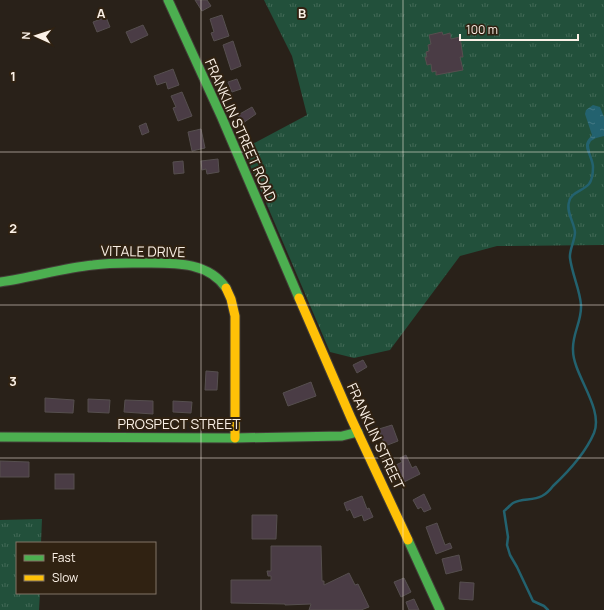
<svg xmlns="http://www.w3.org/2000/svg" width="604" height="610" viewBox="0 0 604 610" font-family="Manrope,sans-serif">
<defs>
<pattern id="grass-tufts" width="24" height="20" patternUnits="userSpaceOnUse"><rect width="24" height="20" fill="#22503b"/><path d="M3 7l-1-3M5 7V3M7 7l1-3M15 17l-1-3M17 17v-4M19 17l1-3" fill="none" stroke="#436a57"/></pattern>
<pattern id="water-ripples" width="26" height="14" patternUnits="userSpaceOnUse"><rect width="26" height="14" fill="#23626f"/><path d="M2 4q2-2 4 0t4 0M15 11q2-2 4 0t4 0" fill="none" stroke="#447984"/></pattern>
</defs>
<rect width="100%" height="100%" fill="#292119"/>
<g fill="url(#grass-tufts)">
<polygon points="264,0 604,0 604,245 497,246 460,256 390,350 354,358 330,352 243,149 307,115 292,56"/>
<polygon points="42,519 41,543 17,543 17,593 40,593 39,610 0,610 0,520"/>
</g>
<path fill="url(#water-ripples)" d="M593 105 600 107 604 117V136L596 138 591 141 589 145 590 153H588C584 145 586 141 592 135L585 114 586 110Z"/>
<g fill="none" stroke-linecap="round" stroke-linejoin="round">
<path stroke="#23626f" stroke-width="2.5" d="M548 610 544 606 533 601 517 567 510 555 507 545 508 537 504 511C507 509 510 505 513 503 522 498 533 501 542 496 546 494 550 490 553 486 569 471 585 454 594 433 604 408 573 375 573 350 572 334 582 321 581 305 580 290 572 274 570 258 569 250 575 241 575 232 574 222 566 212 569 202 571 192 583 191 589 184 592 180 593 172 593 167 593 161 589 155 588 149"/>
</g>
<g fill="#4a3c45" stroke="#564f4f">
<polygon points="195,0 207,0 211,6 202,11"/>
<polygon points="222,15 229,36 214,41 211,33 214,32 210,19"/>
<polygon points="106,17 110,27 97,32 93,22"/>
<polygon points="143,25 148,35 131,43 126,32"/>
<polygon points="442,32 443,35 450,33 451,39 460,37 463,57 460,57 463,70 436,75 436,71 432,72 431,64 427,65 425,57 427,57 426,52 429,51 428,45 431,44 429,35"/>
<polygon points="233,41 241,66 231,70 223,45"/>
<polygon points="173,69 179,85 168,89 166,82 157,85 154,76"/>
<polygon points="237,79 241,89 232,92 228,82"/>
<polygon points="182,92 192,116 178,121 173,108 176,107 171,96"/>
<polygon points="252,107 256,114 243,123 238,115"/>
<polygon points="146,123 149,132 142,135 139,126"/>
<polygon points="201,129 205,148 192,151 188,132"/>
<polygon points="218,159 219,172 207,174 206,169 202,170 201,161"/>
<polygon points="183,161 184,173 174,174 173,162"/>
<polygon points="363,360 367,367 357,373 353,365"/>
<polygon points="206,371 218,372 217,390 205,390"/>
<polygon points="311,382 316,396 288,406 283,393"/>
<polygon points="45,398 74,400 73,413 45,412"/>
<polygon points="88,399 110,400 109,413 88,412"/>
<polygon points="125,400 153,401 153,414 124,412"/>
<polygon points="173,401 192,402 191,413 173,412"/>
<polygon points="392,425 398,441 385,446 379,429"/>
<polygon points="406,455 412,468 416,466 420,474 404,482 396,465 402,462 400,458"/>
<polygon points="0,461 29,462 29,477 0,477"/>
<rect x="55" y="474" width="19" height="15"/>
<polygon points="424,494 431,509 424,512 421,507 418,509 413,500"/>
<polygon points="362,496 367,509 369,508 373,517 364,521 362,515 354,518 350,509 347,511 344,503"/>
<polygon points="252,515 277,515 276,539 252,539"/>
<polygon points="437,523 445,545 450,543 452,548 436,554 426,527"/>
<polygon points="271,546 321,546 322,581 324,581 324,585 349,573 355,585 358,584 369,607 361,610 309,610 311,604 285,605 285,604 231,603 231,580 271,580 271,576 268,576 267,571 271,571"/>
<polygon points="459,555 462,570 446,574 442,559"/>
<polygon points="404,578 411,592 401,597 394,582"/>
<polygon points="460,582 474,583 473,600 459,599"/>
<polygon points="414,599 419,610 409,610 406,602"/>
</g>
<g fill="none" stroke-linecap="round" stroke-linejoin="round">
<g stroke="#433d37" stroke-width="11">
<g id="fast">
<polyline points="168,0 222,118 299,298"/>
<path d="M0 282C31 278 62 268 93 265 112 262 132 263 151 263 178 263 209 263 226 288"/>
<polyline points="0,437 235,438 342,436 358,432"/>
<polyline points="408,540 440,610"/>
</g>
</g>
<g stroke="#433d37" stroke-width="11">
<g id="slow">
<polyline points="226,288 231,299 235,316 235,438"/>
<polyline points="299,298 351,418 408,540"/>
</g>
</g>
<use href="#fast" stroke="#4caf50" stroke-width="9"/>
<use href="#slow" stroke="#ffc107" stroke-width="9"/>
</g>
<path fill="none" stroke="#fbf1e7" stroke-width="1" stroke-opacity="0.55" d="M201 0V610M403 0V610M0 152H604M0 305H604M0 458H604"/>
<g text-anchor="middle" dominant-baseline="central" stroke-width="4" stroke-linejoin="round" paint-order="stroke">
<g font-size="14" fill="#fbf1e7" stroke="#302212">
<text transform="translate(241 130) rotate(66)">FRANKLIN STREET ROAD</text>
<text transform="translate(143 251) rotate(1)">VITALE DRIVE</text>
<text x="179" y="423">PROSPECT STREET</text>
<text transform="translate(376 436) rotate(65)">FRANKLIN STREET</text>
</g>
</g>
<g font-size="13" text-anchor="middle" font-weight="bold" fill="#fbf1e7" stroke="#302212" stroke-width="4" stroke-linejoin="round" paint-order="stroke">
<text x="101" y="18">A</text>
<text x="302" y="18">B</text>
<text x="13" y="81">1</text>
<text x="13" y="233">2</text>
<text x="13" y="386">3</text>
</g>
<rect x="16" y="542" width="140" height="52" fill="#302212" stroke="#817567"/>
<rect x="24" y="555" width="20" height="6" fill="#4caf50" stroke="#817567"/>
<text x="52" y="562" font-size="12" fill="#fbf1e7">Fast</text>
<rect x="24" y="575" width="20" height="6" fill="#ffc107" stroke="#817567"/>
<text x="52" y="582" font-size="12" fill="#fbf1e7">Slow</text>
<g transform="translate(36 36) rotate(273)" stroke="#302212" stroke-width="3" paint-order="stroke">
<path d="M0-3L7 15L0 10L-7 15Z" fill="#fbf1e7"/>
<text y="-6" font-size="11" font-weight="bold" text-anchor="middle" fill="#fbf1e7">N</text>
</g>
<path d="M460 34v6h118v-6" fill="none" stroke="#fbf1e7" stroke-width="2"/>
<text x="466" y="34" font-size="12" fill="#fbf1e7" stroke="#302212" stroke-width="3" paint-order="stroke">100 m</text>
</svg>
